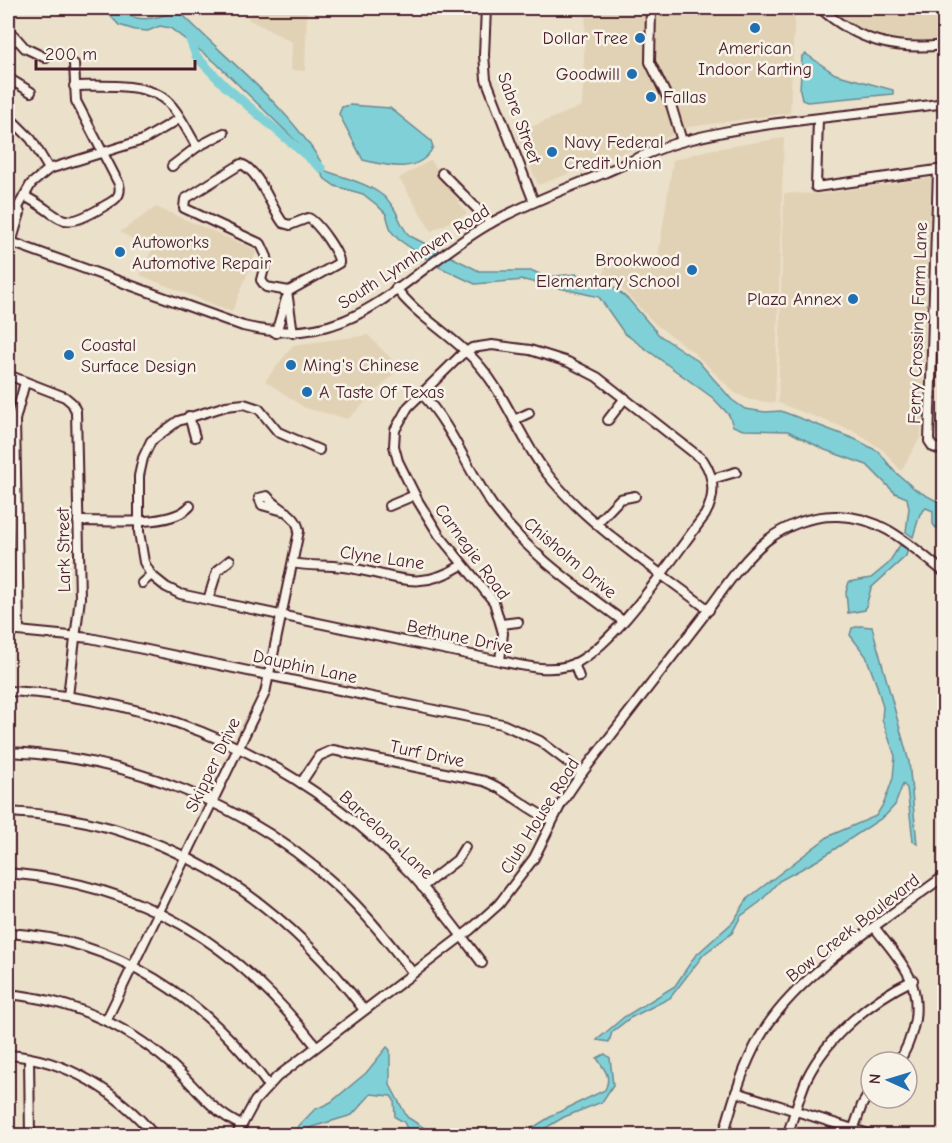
<svg xmlns="http://www.w3.org/2000/svg" width="952" height="1143" viewBox="0 0 952 1143" font-family="'Comic Neue',sans-serif">
<rect width="100%" height="100%" fill="#ebe0ca"/>
<filter id="ink" filterUnits="userSpaceOnUse"><feTurbulence type="fractalNoise" baseFrequency=".0167" numOctaves="2"/><feDisplacementMap in="SourceGraphic" scale="12" xChannelSelector="R" yChannelSelector="G"/><feConvolveMatrix kernelMatrix="1 2 1 2 8 2 1 2 1" color-interpolation-filters="sRGB"/></filter>
<g filter="url(#ink)">
<g fill="#e2d2b5">
<polygon points="254,8 307,8 305,71 291,70 292,42 248,19"/>
<polygon points="586,8 795,8 790,113 689,127 671,136 538,185 516,133 582,106"/>
<polygon points="829,8 944,8 944,41 898,43 870,36 845,22"/>
<polygon points="784,138 775,403 750,400 735,393 693,352 656,325 615,282 604,276 606,253 657,263 673,160 708,150"/>
<polygon points="431,160 467,214 431,231 399,178"/>
<polygon points="931,178 921,436 901,471 883,450 853,431 778,403 784,193 821,194"/>
<polygon points="156,207 257,250 232,312 140,275 152,250 120,232"/>
<polygon points="368,335 400,368 348,419 305,408 265,381 293,345"/>
</g>
<g fill="#80d1d7" stroke="#6a8a92" stroke-width="1.5">
<path d="M103 8C123 7 121 15 137 18 152 21 165 14 179 11 226 59 295 112 326 171 347 179 381 186 393 207 400 217 401 228 410 236L479 271H533L546 277 576 274 610 284 629 300 659 335 698 361 732 400 745 409 765 412 781 411 857 440 879 452 894 471 916 490 944 505V523L936 528 933 524V511L926 508 920 514 913 537 906 532 909 508 907 498 895 493 867 465 825 450 788 431 743 430 733 426 729 415 713 398 624 333 599 297 524 280 475 284 435 265 398 239 391 231 386 214 377 205 363 194 335 186 325 179 307 152 215 62 170 28 160 26 148 31 135 30 119 25Z"/>
<polygon points="806,54 835,74 893,90 893,94 807,102 802,100 800,90 802,56"/>
<path d="M350 105 390 108 431 141 433 147C419 175 387 166 363 160L339 114 342 107Z"/>
<polygon points="900,545 908,549 906,556 871,588 865,610 848,613 846,592 849,582 871,578 888,564"/>
<polygon points="860,626 872,627 909,762 917,844 913,841 907,788 903,784 895,805 885,816 818,860 779,881 760,902 741,916 732,933 704,954 670,998 630,1018 612,1032 609,1042 597,1040 624,1017 675,986 695,956 733,922 748,898 829,836 876,816 884,803 893,778 895,756 882,719 883,707 877,686 866,656 850,635 852,628"/>
<polygon points="387,1047 390,1050 390,1085 407,1117 435,1135 395,1135 397,1131 407,1129 404,1122 395,1117 394,1100 391,1096 371,1094 352,1115 312,1127 300,1135 290,1135 314,1110 331,1102 366,1073"/>
<path d="M605 1054 610 1058 613 1085 602 1102 564 1117 534 1135H521L555 1114 605 1090C612 1075 604 1070 597 1058Z"/>
</g>
<g fill="none" stroke-linecap="round" stroke-linejoin="round">
<polyline stroke="#80d1d7" stroke-width="9" points="188,34 196,56 225,86 322,169"/>
<g stroke="#4a1f2b" stroke-width="12">
<g id="minor">
<polyline points="486,8 484,55 486,79 534,202"/>
<polyline points="651,8 650,62 671,105 682,141"/>
<path d="M820 8C857 41 896 51 944 45"/>
<polyline points="8,29 25,48 46,58"/>
<polyline points="8,45 17,39"/>
<polyline points="8,78 31,92"/>
<path d="M74 86C100 86 145 82 166 100 179 112 188 132 197 147"/>
<polyline points="818,119 816,187 944,169"/>
<polyline points="14,122 31,139 49,169"/>
<path d="M241 164C260 171 271 208 283 223L290 225 308 218C316 220 341 255 339 263L289 291 266 287 261 280 267 257 261 244 184 208 185 199Z"/>
<polyline points="172,166 197,147 224,133"/>
<polyline points="938,171 929,441 933,447 944,451"/>
<polyline points="442,173 491,223"/>
<path d="M24 196C65 216 57 235 106 205 115 200 122 196 119 184L76 101 74 64"/>
<polyline points="8,225 31,184 49,169 143,140 179,119"/>
<path d="M8 241 243 326C357 354 402 273 491 223 527 203 566 189 604 173 630 162 656 148 684 141 767 119 859 116 944 103"/>
<polyline points="8,253 20,213 18,208"/>
<path d="M396 288C418 318 455 336 480 366 507 398 520 438 545 471 585 524 656 569 709 610"/>
<polyline points="287,291 293,333"/>
<polyline points="276,333 286,299"/>
<polyline points="8,375 65,397 72,403 76,411 80,598 68,696"/>
<path d="M422 394C453 427 467 470 493 506 527 553 577 587 623 621"/>
<polyline points="189,416 195,437"/>
<polyline points="514,420 529,413"/>
<polyline points="608,420 625,398"/>
<path d="M319 450 278 432 259 409 244 404 226 406 178 421 151 441 143 458 139 476V532L144 562 151 575 166 587 180 594 208 600 500 661C522 665 545 672 568 666 611 653 675 554 705 515 715 497 715 478 703 460L597 377 568 362 530 350 492 345 472 348 461 355 408 407 395 430 394 446 398 461 418 501 439 535 494 602 503 633 500 661"/>
<polyline points="712,479 736,472"/>
<polyline points="389,506 415,495"/>
<path d="M78 521C107 520 171 528 190 506"/>
<polyline points="597,523 620,499 635,496"/>
<path d="M293 563C310 567 326 564 343 567 393 573 415 595 462 565"/>
<polyline points="142,583 151,575"/>
<polyline points="208,600 217,571 230,560"/>
<polyline points="502,624 518,622"/>
<polyline points="8,630 90,638 502,724 540,741 582,773"/>
<polyline points="19,630 15,420 25,382"/>
<polyline points="574,663 579,677"/>
<path d="M8 691C161 697 305 762 411 874 437 902 459 933 482 963"/>
<path d="M8 752C129 757 248 804 338 887 366 913 389 943 413 973"/>
<path d="M301 783 319 756 333 750 484 781C509 790 527 810 552 820"/>
<path d="M8 812C157 818 276 893 364 1010"/>
<path d="M8 873C142 885 234 941 316 1046"/>
<polyline points="422,887 457,860 465,847"/>
<path d="M875 928C899 960 920 977 915 1019 912 1035 908 1049 898 1062"/>
<path d="M8 933C116 939 206 999 268 1085"/>
<path d="M8 994C69 1000 126 1024 173 1066 196 1087 211 1111 241 1125"/>
<path d="M106 1021 265 693 299 531C297 513 277 509 267 496L259 498 262 505 287 512"/>
<path d="M8 1055C66 1059 118 1092 155 1136"/>
<polyline points="29,1058 30,1136"/>
<polyline points="736,1092 875,1136"/>
<path d="M236 1136 255 1101 277 1077 470 930 499 904 534 858 561 804 582 773C622 721 662 669 702 618 722 592 741 561 766 541 786 525 813 515 838 516 883 517 911 546 944 572"/>
<path d="M723 1136C733 1102 742 1068 760 1037 796 974 886 920 944 876"/>
<path d="M787 1136C794 1116 799 1096 807 1078 828 1036 871 1000 913 980"/>
<polyline points="851,1136 862,1105 871,1090"/>
</g>
</g>
<use href="#minor" stroke="#f7f3e8" stroke-width="8"/>
</g>
</g>
<g fill="#1f6fb2" stroke="#f7f3e8" stroke-width="2">
<circle cx="755" cy="28" r="6"/>
<circle cx="640" cy="38" r="6"/>
<circle cx="632" cy="74" r="6"/>
<circle cx="651" cy="97" r="6"/>
<circle cx="552" cy="152" r="6"/>
<circle cx="120" cy="252" r="6"/>
<circle cx="692" cy="270" r="6"/>
<circle cx="853" cy="299" r="6"/>
<circle cx="69" cy="355" r="6"/>
<circle cx="291" cy="365" r="6"/>
<circle cx="307" cy="392" r="6"/>
</g>
<g text-anchor="middle" dominant-baseline="central" stroke-width="5" stroke-linejoin="round" paint-order="stroke">
<g font-size="18" fill="#4a1f2b" stroke="#f7f3e8" text-anchor="start">
<text x="628" y="38" text-anchor="end">Dollar Tree</text>
<text x="755" y="48" text-anchor="middle">American<tspan x="755" dy="21">Indoor Karting</tspan></text>
<text x="620" y="74" text-anchor="end">Goodwill</text>
<text x="663" y="97">Fallas</text>
<text x="564" y="142">Navy Federal<tspan x="564" dy="21">Credit Union</tspan></text>
<text x="132" y="242">Autoworks<tspan x="132" dy="21">Automotive Repair</tspan></text>
<text x="680" y="260" text-anchor="end">Brookwood<tspan x="680" dy="21">Elementary School</tspan></text>
<text x="841" y="299" text-anchor="end">Plaza Annex</text>
<text x="81" y="345">Coastal<tspan x="81" dy="21">Surface Design</tspan></text>
<text x="303" y="365">Ming's Chinese</text>
<text x="319" y="392">A Taste Of Texas</text>
</g>
<g font-size="18" fill="#4a1f2b" stroke="#f7f3e8">
<text transform="translate(519 118) rotate(70)">Sabre Street</text>
<text transform="translate(414 257) rotate(-33)">South Lynnhaven Road</text>
<text transform="translate(918 323) rotate(-88)">Ferry Crossing Farm Lane</text>
<text transform="translate(64 550) rotate(-91)">Lark Street</text>
<text transform="translate(472 552) rotate(54)">Carnegie Road</text>
<text transform="translate(382 558) rotate(8)">Clyne Lane</text>
<text transform="translate(570 558) rotate(40)">Chisholm Drive</text>
<text transform="translate(460 637) rotate(12)">Bethune Drive</text>
<text transform="translate(305 667) rotate(12)">Dauphin Lane</text>
<text transform="translate(427 754) rotate(12)">Turf Drive</text>
<text transform="translate(213 765) rotate(-64)">Skipper Drive</text>
<text transform="translate(540 816) rotate(-58)">Club House Road</text>
<text transform="translate(386 835) rotate(43)">Barcelona Lane</text>
<text transform="translate(853 928) rotate(-38)">Bow Creek Boulevard</text>
</g>
</g>
<rect width="952" height="1143" fill="none" stroke="#f7f3e8" stroke-width="30"/>
<rect x="15" y="15" width="922" height="1113" fill="none" stroke="#4a1f2b" stroke-width="2" filter="url(#ink)"/>
<g transform="translate(889 1080) rotate(274)"><circle r="28" fill="#f7f3e8" stroke="#b29e9c" stroke-width="1.5"/>
<path d="M0-4.5L10 22L0 15L-10 22Z" fill="#1f6fb2"/>
<text y="-9" font-size="16" font-weight="bold" text-anchor="middle" fill="#4a1f2b">N</text>
</g>
<path d="M36 60v9h159v-9" fill="none" stroke="#4a1f2b" stroke-width="3"/>
<text x="45" y="60" font-size="18" fill="#4a1f2b" stroke="#f7f3e8" stroke-width="4.5" paint-order="stroke">200 m</text>
</svg>
